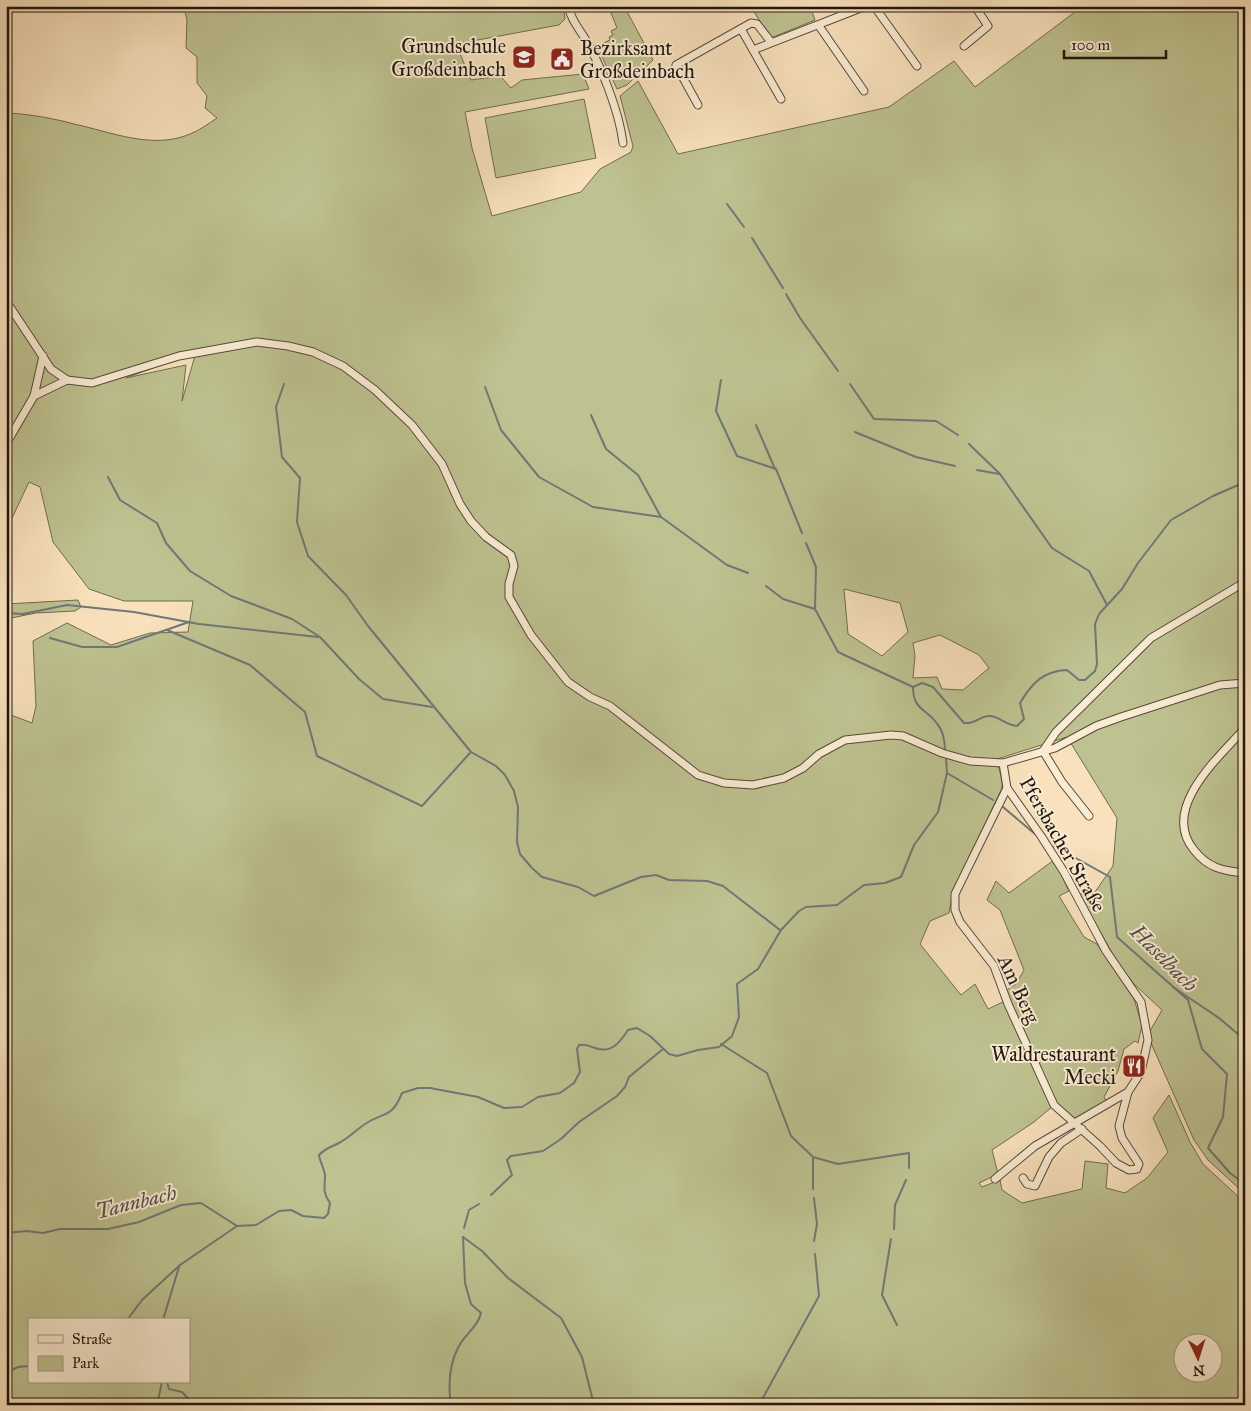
<svg xmlns="http://www.w3.org/2000/svg" width="1251" height="1411" viewBox="0 0 1251 1411" font-family="'IM FELL Great Primer',serif">
<rect width="100%" height="100%" fill="#f8e1bc"/>
<filter id="stains"><feTurbulence type="fractalNoise" baseFrequency=".004" numOctaves="4"/><feColorMatrix values="0 0 0 0 .2 0 0 0 0 .09 0 0 0 0 .02 0 0 0 .5 -.17"/></filter>
<radialGradient id="worn" r=".72"><stop offset=".6" stop-color="#630" stop-opacity="0"/><stop offset="1" stop-color="#630" stop-opacity=".3"/></radialGradient>
<g fill="#bec290" stroke="#6e6c50" fill-rule="evenodd">
<path d="M183 6H563L565 19 559 25 456 44 471 80 500 76 511 88 522 80 583 74 589 89 465 112 472 148 492 216 581 192 600 169 631 152 633 146 620 96 638 81 678 154 889 107 954 61 975 87 1083 6H1245V1194L1208 1160 1194 1140 1151 1043 1150 1031 1162 1010 1134 984 1119 965 1079 894 1095 892 1113 866 1117 818 1067 737 997 759C998 769 1003 778 1002 788L953 891 949 913 930 921 920 944 961 995 975 984 988 1009 1005 1001 1053 1106 1034 1122 992 1150 998 1174 979 1183 982 1187 1000 1180 1002 1190 1022 1203 1082 1189 1085 1161 1108 1164 1106 1188 1125 1193 1147 1178 1168 1152 1153 1118 1169 1095 1190 1142 1203 1164 1245 1203V1405H6V713L32 723 36 706 33 641 67 623 111 645 150 633 188 632 193 601H124L89 589 53 542 40 487 29 482 6 531V113C29 114 52 118 74 124 111 132 153 150 190 134 200 130 208 124 217 118L205 108 207 96 197 83V57L186 48 187 19ZM196 352 182 401 186 365 126 378ZM844 589 900 603 908 632 882 656 848 634ZM940 635 979 655 989 668 963 690 942 689 937 677 913 678 915 656 913 643ZM29 1320H189V1382H29ZM1184 1344H1214V1374H1184Z"/>
<polygon points="613,6 624,6 653,60 627,85 617,89 597,46 610,40 609,37 613,35 611,31 617,28 609,8"/>
<polygon points="769,6 810,6 815,20 771,38 754,12"/>
<polygon points="584,99 596,158 496,178 485,118"/>
<polygon points="78,600 81,607 75,611 36,613 6,619 6,604"/>
<polygon points="1054,860 1069,891 1059,896 1084,937 1097,944 1134,999 1142,1025 1138,1043 1135,1041 1124,1049 1118,1071 1104,1097 1107,1102 1074,1120 1056,1104 1004,992 1016,984 1024,970 1000,910 987,900 996,881 1009,893"/>
</g>
<g fill="none" stroke-linecap="round" stroke-linejoin="round">
<g stroke="#6f7877" stroke-width="2">
<polyline points="727,204 744,227"/>
<polyline points="752,238 783,288"/>
<polyline points="786,294 800,318 838,371"/>
<polyline points="721,380 716,411 737,456 776,469 802,533"/>
<polyline points="284,384 276,407 282,457 300,478 297,522 308,556 346,595 368,626 471,752 496,766 505,775 514,791 518,807 517,842 520,854 532,868 542,877 578,887 594,896 641,877 656,875 669,880 707,881 723,886 780,930"/>
<polyline points="850,384 874,419 936,421 958,435"/>
<polyline points="485,387 501,430 539,477 593,507 661,517 727,565 748,573"/>
<polyline points="591,415 606,449 638,475 661,517"/>
<polyline points="756,425 775,469"/>
<polyline points="855,432 916,457 955,466"/>
<polyline points="969,444 1000,474 1052,548 1089,571 1107,605"/>
<polyline points="977,470 999,474"/>
<polyline points="108,477 120,500 157,523 166,543 190,571 231,596 292,619 320,637 359,679 383,699 432,707"/>
<polyline points="806,543 816,567 815,609 838,652 913,687"/>
<polyline points="766,586 783,599 815,609"/>
<polyline points="6,613 23,614 67,605 134,612 199,624 318,637"/>
<polyline points="167,630 250,665 305,712 317,756 422,806 470,753"/>
<polyline points="50,638 82,647 117,647 189,622"/>
<path d="M945 752C945 743 944 732 938 725 927 708 913 711 913 687L922 683 933 687 964 723C977 724 980 715 991 716 999 717 1007 725 1017 726L1024 719 1020 703C1032 683 1043 671 1067 670L1079 680H1085L1095 671 1097 664 1095 624 1099 614 1122 589 1138 563 1171 520 1213 496 1245 482"/>
<polyline points="947,773 993,800"/>
<polyline points="1003,807 1035,834"/>
<polyline points="1054,846 1110,877 1117,937 1188,1000 1202,1049 1227,1074 1223,1117 1208,1148 1230,1173 1245,1184"/>
<polyline points="1173,987 1219,1018 1245,1040"/>
<polyline points="721,1044 767,1073 791,1136 813,1157 838,1164 909,1153 909,1168"/>
<polyline points="813,1157 813,1189"/>
<polyline points="491,1195 512,1175 507,1160 511,1156 543,1151 561,1139 579,1122 617,1096 625,1087 629,1077 663,1049"/>
<polyline points="814,1198 817,1224 814,1241"/>
<polyline points="464,1228 469,1210 479,1204"/>
<polyline points="894,1229 895,1205 906,1180"/>
<polyline points="6,1233 27,1231 43,1233 60,1229 108,1229 139,1222 181,1205 201,1203 237,1226"/>
<polyline points="463,1237 482,1251 508,1278 561,1318 582,1357 594,1405"/>
<polyline points="891,1239 882,1295 897,1325"/>
<path d="M127 1320 142 1300 180 1265 237 1226 256 1225 279 1211 291 1210 303 1216 324 1218 328 1214 330 1203C322 1192 325 1187 325 1175 324 1168 320 1162 319 1155 326 1148 331 1147 339 1143 349 1138 356 1130 365 1124 384 1111 391 1120 402 1093L418 1088H430L478 1097 504 1108 522 1107 538 1097 560 1093 574 1083 580 1072 577 1049 579 1045C587 1044 588 1046 595 1048 612 1054 620 1042 628 1030L637 1028 650 1036 669 1054 677 1056 698 1050 719 1047 732 1036 739 1017 737 984 758 969 781 930 799 911 806 907 837 905 864 885 885 883 901 877 914 845 938 812 947 773 946 757"/>
<polyline points="163,1320 179,1267"/>
<polyline points="6,1373 18,1367 29,1366"/>
<polyline points="167,1382 169,1389 182,1392 194,1405"/>
<polyline points="157,1405 162,1382"/>
<path d="M451 1405C448 1385 449 1364 459 1346 465 1334 478 1327 481 1313L471 1304 465 1283 463 1237"/>
<polyline points="759,1405 819,1296 815,1254"/>
</g>
<g stroke="#55493a" stroke-width="9">
<g id="minor">
<path d="M568 6C571 19 577 26 584 37 601 65 619 111 623 143"/>
<polyline points="874,6 917,66"/>
<polyline points="819,26 864,91"/>
<polyline points="741,29 781,99"/>
<polyline points="964,46 988,26 976,8 978,6"/>
<polyline points="753,50 866,6"/>
<polyline points="698,105 676,65 751,23 757,24 771,42"/>
<polyline points="6,301 51,369 67,380 92,383 179,356 257,342 288,346 313,352 343,366 375,390 412,425 442,464 460,504 471,521 486,537 511,555 514,566 509,584 509,597 531,635 568,682 590,697 610,706 698,775 724,783 753,785 784,778 803,768 819,754 845,740 891,735 903,736 942,753 970,761 1003,763 1055,748 1096,726 1121,717 1220,685 1245,683"/>
<polyline points="34,396 67,380"/>
<polyline points="6,444 34,396 43,356"/>
<path d="M1245 728C1218 758 1160 809 1194 850 1208 868 1223 871 1245 873"/>
<polyline points="1043,751 1056,732 1151,638 1245,582"/>
<polyline points="1043,751 1062,782 1089,816"/>
<polyline points="1007,788 955,894 955,910 960,922 994,966 1008,1004 1054,1105 1100,1146 1116,1163 1129,1170 1137,1169 1139,1164 1122,1138 1119,1126 1128,1092"/>
<polyline points="1023,1178 1027,1184 1035,1186 1049,1157 1061,1143 1082,1129"/>
<polyline points="995,1179 1035,1146 1128,1092 1141,1072 1148,1040 1141,1002 1106,951 1064,872 1041,836 1007,788 1003,763"/>
</g>
</g>
<use href="#minor" stroke="#faecd3" stroke-width="7"/>
</g>
<defs>
<g id="school-square" transform="scale(1.25)"><rect x="-9" y="-9" width="18" height="18" rx="4" fill="#8f2418" stroke="#faecd3"/><path d="M0-5L7-2L0 1L-7-2ZM-4 1L0 2.5L4 1V4Q0 6-4 4Z" fill="#fff"/></g>
<g id="civic-square" transform="scale(1.25)"><rect x="-9" y="-9" width="18" height="18" rx="4" fill="#8f2418" stroke="#faecd3"/><path d="M-.6-6.5H3V-4.5H.6V-3L4-1V1h2V6H-6V1h2V-1L-.6-3ZM-1.2 2.5V6h2.4V2.5Z" fill="#fff"/></g>
<g id="restaurant-square" transform="scale(1.25)"><rect x="-9" y="-9" width="18" height="18" rx="4" fill="#8f2418" stroke="#faecd3"/><path d="M-5-6h1v4h1v-4h1v4h1v-4h1v5L-1.5 .5V6h-2V.5L-5-1ZM5-6V6H3V1.5H1.5Q1.5-4 5-6Z" fill="#fff"/></g>
</defs>
<g fill-rule="evenodd">
<use href="#school-square" x="524" y="57"/>
<use href="#civic-square" x="562" y="59"/>
<use href="#restaurant-square" x="1134" y="1066"/>
</g>
<g text-anchor="middle" dominant-baseline="central" stroke-width="4" stroke-linejoin="round" paint-order="stroke">
<g font-size="20" fill="#1f160f" stroke="#faecd3" text-anchor="end">
<text x="506" y="46">Grundschule<tspan x="506" dy="23">Großdeinbach</tspan></text>
<text x="580" y="48" text-anchor="start">Bezirksamt<tspan x="580" dy="23">Großdeinbach</tspan></text>
<text x="1116" y="1054">Waldrestaurant<tspan x="1116" dy="23">Mecki</tspan></text>
</g>
<g font-size="20" fill="#1f160f" stroke="#faecd3">
<text transform="translate(1063 844) rotate(60)">Pfersbacher Straße</text>
<text transform="translate(1019 989) rotate(65)">Am Berg</text>
</g>
<g font-size="21" font-style="italic" fill="#4e4f4c" stroke="#faecd3">
<text transform="translate(1164 958) rotate(45)">Haselbach</text>
<text transform="translate(136 1202) rotate(-14)">Tannbach</text>
</g>
</g>
<rect width="1251" height="1411" fill="none" stroke="#f8e1bc" stroke-width="25"/>
<rect x="8" y="8" width="1236" height="1396" fill="none" stroke="#1f160f" stroke-width="2.5"/>
<rect x="12" y="12" width="1226" height="1386" fill="none" stroke="#1f160f"/>
<rect x="28" y="1318" width="162" height="65" fill="#faecd3" stroke="#a29685"/>
<rect x="38" y="1335" width="25" height="8" fill="#faecd3" stroke="#a29685"/>
<text x="72" y="1344" font-size="15" fill="#1f160f">Straße</text>
<rect x="38" y="1356" width="25" height="15" fill="#bec290" stroke="#a29685"/>
<text x="72" y="1368" font-size="15" fill="#1f160f">Park</text>
<g transform="translate(1198 1358) rotate(176)"><circle r="24" fill="#faecd3" stroke="#a29685"/>
<path d="M0-4L9 19L0 12L-9 19Z" fill="#8f2418"/>
<text y="-8" font-size="14" font-weight="bold" text-anchor="middle" fill="#1f160f">N</text>
</g>
<path d="M1064 50v8h102v-8" fill="none" stroke="#1f160f" stroke-width="2.5"/>
<text x="1071" y="50" font-size="15" fill="#1f160f" stroke="#faecd3" stroke-width="4" paint-order="stroke">100 m</text>
<rect width="100%" height="100%" filter="url(#stains)"/>
<rect width="100%" height="100%" fill="url(#worn)"/>
</svg>
